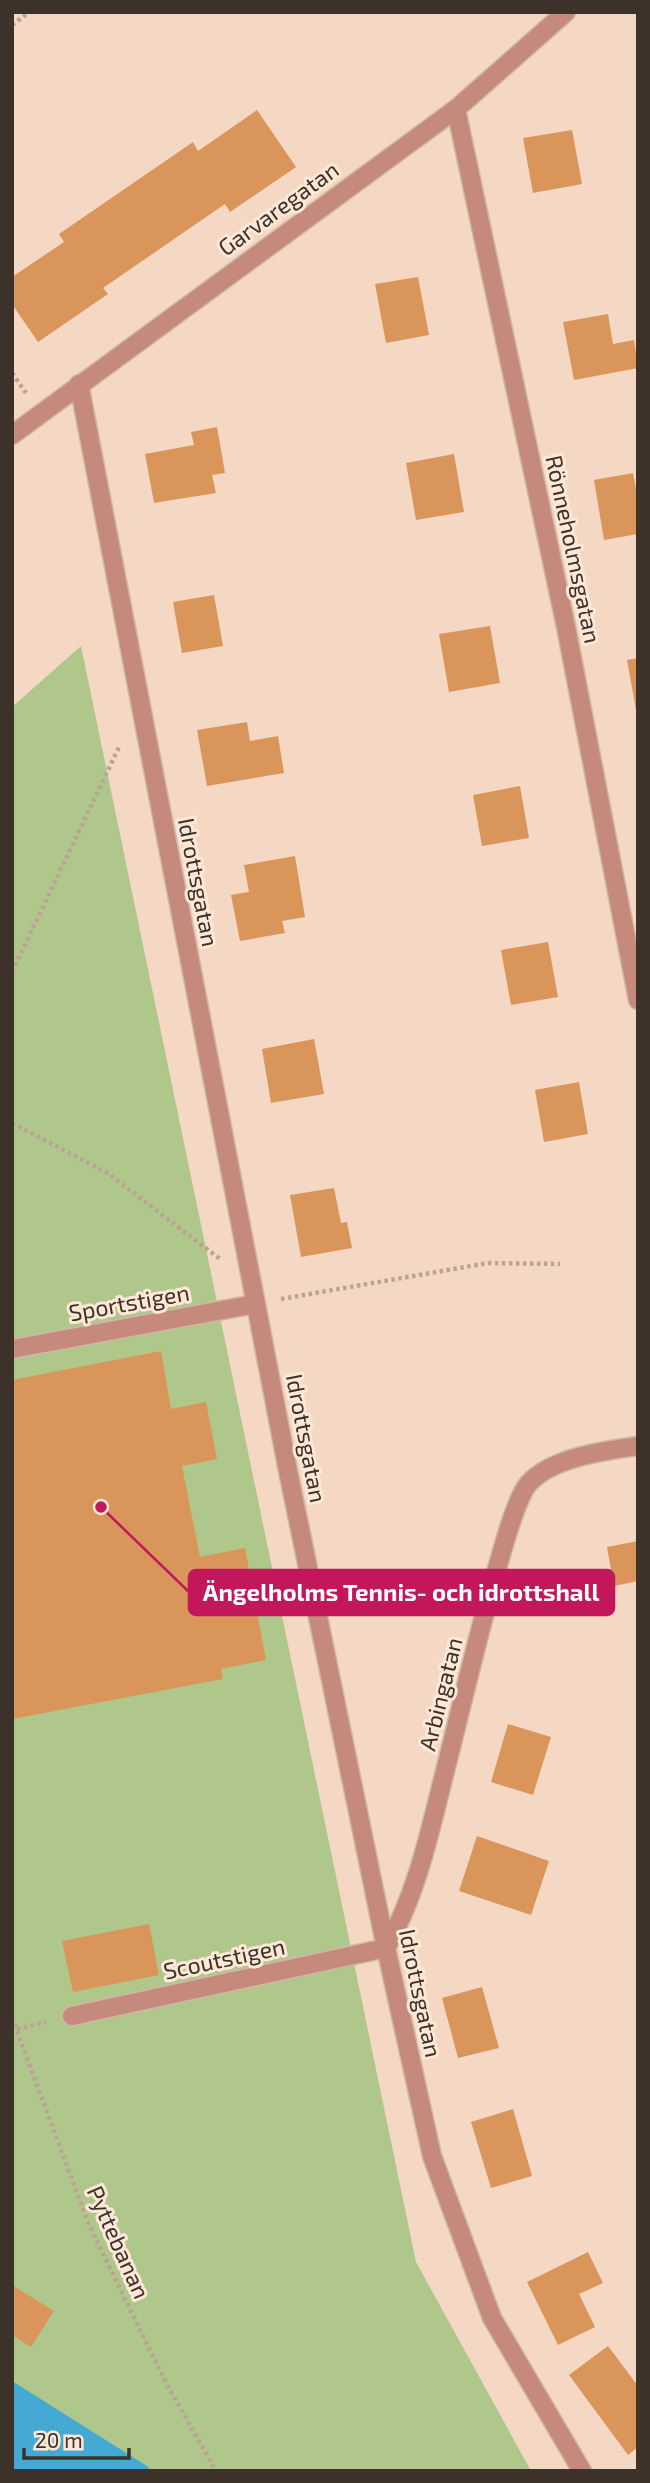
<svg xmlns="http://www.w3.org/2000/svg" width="650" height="2483" viewBox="0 0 650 2483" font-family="'Exo 2',sans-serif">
<rect width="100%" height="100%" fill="#f4d8c4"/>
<polygon fill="#b0c78c" points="81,646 416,2262 531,2471 138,2471 12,2386 12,707"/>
<polygon fill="#44aad4" points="12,2381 147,2466 151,2471 12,2471"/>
<g fill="#da955b">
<polygon points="257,110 296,167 230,212 225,204 103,288 108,294 38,342 12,304 12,277 64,242 59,234 193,142 198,151"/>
<polygon points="572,130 582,184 533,193 523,138"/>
<polygon points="418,277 429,335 386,343 375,284"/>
<polygon points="608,314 613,344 634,340 638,368 574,380 563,322"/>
<polygon points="217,427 225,473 212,475 216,493 154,503 145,454 194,445 191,432"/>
<polygon points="454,454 464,512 416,520 406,463"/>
<polygon points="633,473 638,499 638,534 604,540 594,480"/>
<polygon points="214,595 223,646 182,653 173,602"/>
<polygon points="490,626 500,683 449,692 439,634"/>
<polygon points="638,658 638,710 636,710 627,660"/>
<polygon points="247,722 250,741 278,736 284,773 207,786 197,730"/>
<polygon points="520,786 529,838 482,846 473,795"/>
<polygon points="295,856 305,917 282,921 285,933 240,941 231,895 249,892 244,865"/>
<polygon points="548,942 558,997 511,1005 501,950"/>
<polygon points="314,1039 324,1094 271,1103 262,1049"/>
<polygon points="579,1082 588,1134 544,1142 535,1090"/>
<polygon points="334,1188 341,1223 347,1222 352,1248 301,1257 290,1195"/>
<polygon points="161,1351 171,1409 206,1402 217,1459 182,1466 200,1557 245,1548 266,1660 221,1669 223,1679 12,1719 12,1380"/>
<polygon points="638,1541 638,1581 614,1586 607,1547"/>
<polygon points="508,1724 551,1737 533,1795 491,1782"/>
<polygon points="477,1836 549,1861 531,1915 459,1891"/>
<polygon points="149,1924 159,1975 73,1992 62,1941"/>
<polygon points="482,1987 499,2048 458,2058 442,1998"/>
<polygon points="513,2109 532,2176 491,2188 471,2122"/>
<polygon points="588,2252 603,2283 579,2294 595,2327 558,2345 527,2282"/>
<polygon points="12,2285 54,2311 31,2347 12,2335"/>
<polygon points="608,2346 638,2386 638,2447 628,2455 569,2375"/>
</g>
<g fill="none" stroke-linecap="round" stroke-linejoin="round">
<g stroke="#cfb7a5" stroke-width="21">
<g id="lane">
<polyline points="12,1349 255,1304"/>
<polyline points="72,2016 386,1948"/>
</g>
</g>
<g stroke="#cfb7a5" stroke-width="21">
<g id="street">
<polyline points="456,109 566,627 638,1000"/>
<polyline points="79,384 288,1471 386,1948 432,2156 492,2318 582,2471"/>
<polyline points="12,435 456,109 566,12"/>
<path d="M386 1948C415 1897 428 1840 442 1783 460 1713 476 1642 496 1572 502 1552 516 1497 529 1483 553 1457 604 1451 638 1446"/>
</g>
</g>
<g stroke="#bba494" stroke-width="4.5" stroke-dasharray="3.5 3.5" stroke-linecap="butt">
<polyline points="12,25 29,12"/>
<polyline points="12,373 26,393"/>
<polyline points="12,972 120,745"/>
<polyline points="12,1123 109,1174 220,1259"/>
<polyline points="281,1299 488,1263 560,1264"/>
<polyline points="12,2018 89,2225 165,2381 216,2471"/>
<polyline points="17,2029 46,2022"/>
</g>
<use href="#lane" stroke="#c68a7d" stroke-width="18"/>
<use href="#street" stroke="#c68a7d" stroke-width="18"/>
</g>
<g text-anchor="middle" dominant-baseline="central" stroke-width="6" stroke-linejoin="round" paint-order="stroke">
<g font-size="23" fill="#3c322a" stroke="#fde7d6">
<text transform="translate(278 208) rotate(-36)">Garvaregatan</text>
<text transform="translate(574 549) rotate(78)">Rönneholmsgatan</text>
<text transform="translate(199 882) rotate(79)">Idrottsgatan</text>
<text transform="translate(129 1302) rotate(-10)">Sportstigen</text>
<text transform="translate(307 1438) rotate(79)">Idrottsgatan</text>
<text transform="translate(440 1694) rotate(-76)">Arbingatan</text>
<text transform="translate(224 1958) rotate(-12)">Scoutstigen</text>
<text transform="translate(421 1993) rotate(78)">Idrottsgatan</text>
<text transform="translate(119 2242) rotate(66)">Pyttebanan</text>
</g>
</g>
<path fill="none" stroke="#c2185b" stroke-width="2.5" d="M101 1507L189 1592"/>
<circle fill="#c2185b" stroke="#fde7d6" stroke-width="2.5" cx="101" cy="1507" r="7"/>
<rect fill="#c2185b" stroke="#c2185b" stroke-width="2.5" x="189" y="1570" width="425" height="45" rx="7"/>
<g font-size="24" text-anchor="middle" font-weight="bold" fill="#fff">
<text x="401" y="1601">Ängelholms Tennis- och idrottshall</text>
</g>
<rect width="650" height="2483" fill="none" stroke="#3c322a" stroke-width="28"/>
<path d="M24 2448v10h105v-10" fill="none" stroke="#3c322a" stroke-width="3.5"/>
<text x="35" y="2448" font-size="21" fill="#3c322a" stroke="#fde7d6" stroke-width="5" paint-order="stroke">20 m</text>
</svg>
